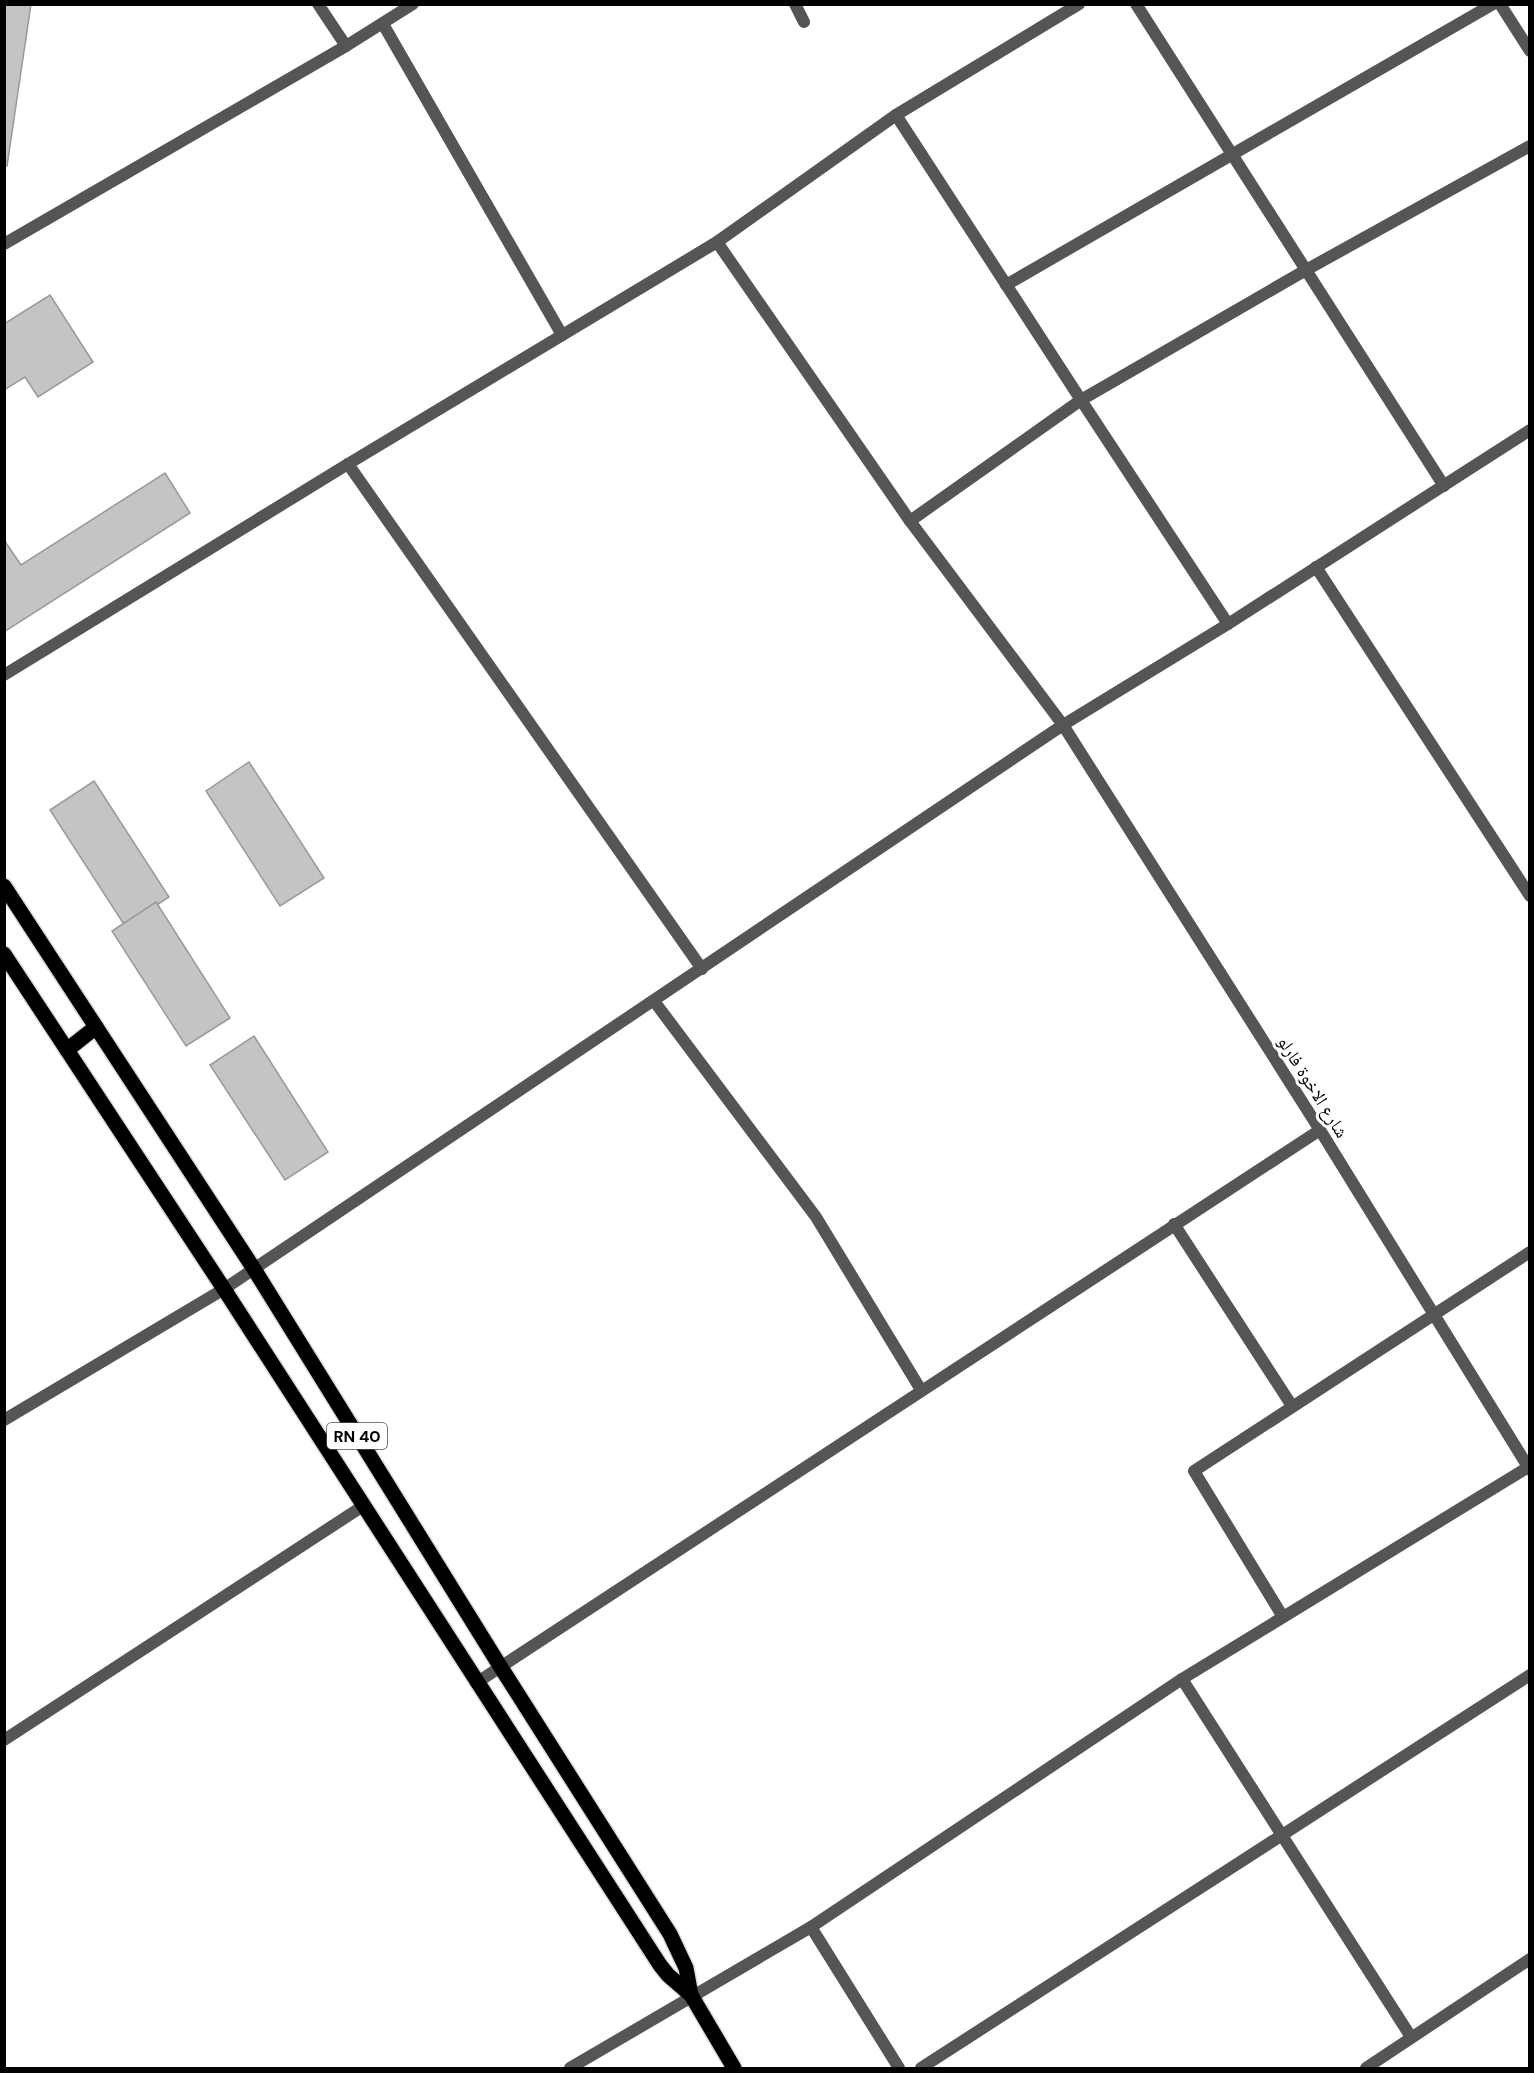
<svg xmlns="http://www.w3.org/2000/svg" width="1534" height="2073" viewBox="0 0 1534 2073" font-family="'DM Sans','Noto Naskh Arabic',sans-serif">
<rect width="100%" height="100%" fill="#fff"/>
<g fill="#c4c4c4" stroke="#999" stroke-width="1.5">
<polygon points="4,4 31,4 7,166 4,165"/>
<polygon points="50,295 93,362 38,397 25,377 4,390 4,324"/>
<polygon points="165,473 190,513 4,632 4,540 21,565"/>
<polygon points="249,762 324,878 280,906 206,791"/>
<polygon points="94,781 169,897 125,926 50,810"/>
<polygon points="156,902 230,1018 186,1046 112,931"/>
<polygon points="254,1036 328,1152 285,1180 210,1065"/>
</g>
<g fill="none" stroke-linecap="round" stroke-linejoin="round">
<g stroke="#dbdbdb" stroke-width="18">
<g id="primary">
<polyline points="4,886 254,1269 500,1666 670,1934 686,1968 691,1995"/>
<polyline points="4,954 224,1289 660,1965 668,1975 691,1995 734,2068"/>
<polyline points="67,1050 96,1027"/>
</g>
</g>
<g stroke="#555" stroke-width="12">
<polyline points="318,4 346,46"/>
<polyline points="795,4 804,22"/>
<polyline points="1136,4 1444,486"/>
<polyline points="1500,4 1530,51"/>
<polyline points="383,24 562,335"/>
<polyline points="896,115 1081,400 1306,270 1530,146"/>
<polyline points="717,242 910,521 1063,725 1320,1130 1530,1470"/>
<polyline points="4,244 346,46 413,4"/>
<polyline points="1006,285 1493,4"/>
<polyline points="348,464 702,969"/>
<polyline points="910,521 1081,400 1228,624"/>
<polyline points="1316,567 1530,896"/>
<polyline points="4,675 348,464 717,242 896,115 1079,4"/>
<polyline points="654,1001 816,1217 921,1390"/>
<polyline points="1174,1224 1292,1406"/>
<polyline points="4,1420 224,1289 1063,725 1228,624 1530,430"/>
<polyline points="1283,1617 1194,1471 1530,1252"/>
<polyline points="1182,1679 1411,2037"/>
<polyline points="476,1683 1320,1130"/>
<polyline points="4,1740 363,1506"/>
<polyline points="811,1927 899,2068"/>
<polyline points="570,2068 811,1927 1182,1679 1530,1466"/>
<polyline points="921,2068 1530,1675"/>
<polyline points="1366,2068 1530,1959"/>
</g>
<use href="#primary" stroke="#000" stroke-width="15"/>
</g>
<g text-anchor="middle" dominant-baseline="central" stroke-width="6" stroke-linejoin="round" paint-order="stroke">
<rect fill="#fff" stroke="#4c4c4c" stroke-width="1.5" x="327" y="1423" width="60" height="26" rx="4.5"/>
<g font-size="16" font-weight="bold" fill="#000">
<text x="357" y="1436">RN 40</text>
</g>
<g font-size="18" fill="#000" stroke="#fff">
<text transform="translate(1313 1087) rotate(58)">شارع الاخوة فارلو</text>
</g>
</g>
<rect width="1534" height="2073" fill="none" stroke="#000000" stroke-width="12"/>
</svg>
